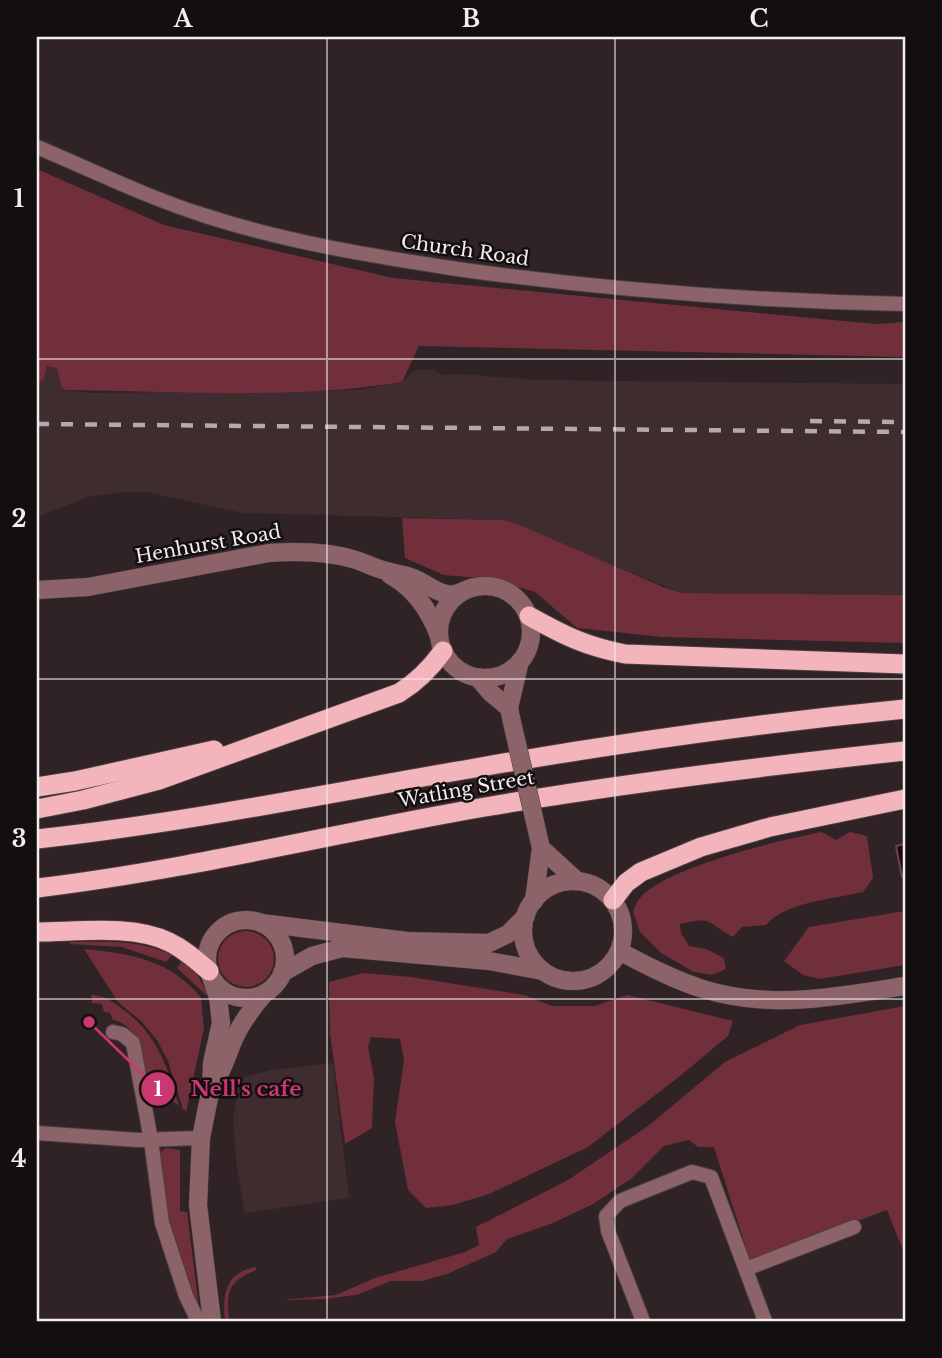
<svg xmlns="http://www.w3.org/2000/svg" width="942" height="1358" viewBox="0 0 942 1358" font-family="'Libre Baskerville',serif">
<rect width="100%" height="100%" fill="#2f2325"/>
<g fill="#3f2c2f">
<polygon points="47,366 57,368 61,386 65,390 90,393 357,390 402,382 416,370 434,369 442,375 460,374 537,380 905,384 905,595 681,593 502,520 243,513 146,492 124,492 88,497 37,517 37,382 44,380"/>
<polygon points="333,1063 349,1198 245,1213 236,1162 233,1117 238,1091 244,1077 271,1070"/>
</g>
<g fill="#712f3b">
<path d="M37 169 164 225 393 278 875 324 905 322V357L419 346 402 382C292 400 177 391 65 390L61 386 57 368 47 366 44 380 37 382Z"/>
<polygon points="402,518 502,520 515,523 663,587 681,593 905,595 905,643 663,637 577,628 535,592 490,579 444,575 405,558"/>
<path d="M822 832 836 840 850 832 867 836 873 878 863 892C834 899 785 902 766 925L742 927 733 937C706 922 714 916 680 924L681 933 689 946 706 949 724 958 726 969 712 975 694 972 661 953 640 932 633 912C635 908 637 901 640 898 666 867 780 840 822 832Z"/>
<polygon points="905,911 905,965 819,979 803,975 784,961 809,927"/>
<circle cx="246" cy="959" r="28"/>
<path d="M70 942C106 942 139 939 172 955L166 962 122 947 70 944Z"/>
<path d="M84 949C128 953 172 960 201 998L204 1028 186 1112 183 1109 168 1061 157 1040 142 1022 118 1002Z"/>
<polygon points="183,959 195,971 208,994 206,995 177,968"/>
<polygon points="363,973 411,977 524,995 552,1006 595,1006 627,995 733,1021 728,1036 680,1076 588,1147 489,1194 453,1205 426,1208 408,1190 395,1122 404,1060 400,1039 371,1037 368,1047 374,1078 372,1128 345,1144 330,1033 329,982"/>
<path d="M91 995C103 995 112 1001 121 1008 156 1032 168 1067 179 1106L161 1091 158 1078C127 1076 150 1027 113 1020L110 1013 104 1012 102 1004 92 1003Z"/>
<polygon points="905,1006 905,1255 887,1210 750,1261 714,1147 698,1147 689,1140 664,1146 632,1178 593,1204 553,1223 507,1239 496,1252 447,1274 422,1281 391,1281 356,1295 325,1299 281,1300 336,1295 375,1278 465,1252 479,1245 476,1227 568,1180 648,1126 725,1062 800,1025"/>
<polygon points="166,1148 180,1150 180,1211 187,1212 199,1308 171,1239 159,1154"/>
<path d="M256 1267V1270C228 1281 226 1292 229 1321H225C222 1294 226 1272 256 1267Z"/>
</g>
<polygon fill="#2a000a" stroke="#67474e" stroke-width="2" points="905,844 905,876 902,877 896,846"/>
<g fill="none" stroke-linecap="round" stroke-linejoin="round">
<g stroke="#4b3f41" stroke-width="16">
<g id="minor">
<path d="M37 147C92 170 146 197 203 215 285 242 372 256 457 269 606 290 755 301 905 304"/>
<polyline points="113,1032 122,1034 133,1043 151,1140 162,1223 186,1296 198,1321"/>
<polyline points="141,1086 158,1083"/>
<polyline points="37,1133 138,1140 201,1138"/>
<polyline points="746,1269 854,1227"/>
<polyline points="643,1321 608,1231 606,1216 620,1201 692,1172 711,1177 765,1321"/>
</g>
</g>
<g stroke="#4b3f41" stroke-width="19">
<g id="tertiary">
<path d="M390 575C415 589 429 610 439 636"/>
<circle cx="485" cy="632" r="46"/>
<path d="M37 590 88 587 269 553C298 551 328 551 356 560 366 563 376 569 387 571 395 574 405 574 413 578 429 584 445 602 463 591"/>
<polyline points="478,678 491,693 509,708"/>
<polyline points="511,718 509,708 519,665"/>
<polyline points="541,848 577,881"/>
<circle cx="573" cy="931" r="50"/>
<polyline points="534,901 541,848"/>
<circle cx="246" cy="959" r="39"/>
<polyline points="261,923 407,941 489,943 508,934 526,916"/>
<path d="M619 951C646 965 674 980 703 989 770 1010 837 997 905 986"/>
<polyline points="209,971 218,997 221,1023 212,1063 211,1088 201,1138 198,1205 212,1321"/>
<polyline points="282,973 312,956 342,948 489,961 543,971"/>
<path d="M213 1085C223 1071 227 1055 234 1039 242 1021 253 1007 265 993"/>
</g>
</g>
<g stroke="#4b3f41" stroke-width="21">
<g id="trunk">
<path d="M529 616C565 636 585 646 625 654L905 664"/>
<polyline points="37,787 75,781 214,750"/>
<path d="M37 809 83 800 159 780 399 693C417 682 430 669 443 651"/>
<path d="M37 839C184 823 329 793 475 768 618 743 761 723 905 709"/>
<path d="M37 888C188 870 335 833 485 807 624 783 765 766 905 751"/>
<polyline points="613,900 626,883 641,872 701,847 770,827 905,799"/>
<path d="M37 932C77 932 132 924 169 942 184 949 196 960 209 971"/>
</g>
</g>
<use href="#minor" stroke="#8c6368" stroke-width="14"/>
<use href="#tertiary" stroke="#8c6368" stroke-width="18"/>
<use href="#trunk" stroke="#f4b4bc" stroke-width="19"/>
<g stroke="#b3aaab" stroke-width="4.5" stroke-dasharray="12 12" stroke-linecap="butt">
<polyline points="810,421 905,422"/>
<polyline points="37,424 905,432"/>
</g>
<g stroke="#4b3f41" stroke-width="19" stroke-linecap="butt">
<polyline id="tertiary-bridge" points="511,718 541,848"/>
</g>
<use href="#tertiary-bridge" stroke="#8c6368" stroke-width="18"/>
</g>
<path fill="none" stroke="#f4eced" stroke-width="2" stroke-opacity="0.55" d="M327 37V1321M615 37V1321M37 359H905M37 679H905M37 999H905"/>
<g text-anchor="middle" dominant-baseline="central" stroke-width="5" stroke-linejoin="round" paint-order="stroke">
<g font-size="19" fill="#f4eced" stroke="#130e0f">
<text transform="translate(465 250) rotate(8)">Church Road</text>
<text transform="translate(208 544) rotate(-10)">Henhurst Road</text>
<text transform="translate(466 789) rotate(-10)">Watling Street</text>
</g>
</g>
<path fill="none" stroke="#ca3871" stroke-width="2.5" d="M89 1022L158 1089"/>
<g fill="#ca3871" stroke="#130e0f" stroke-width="2.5">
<circle cx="89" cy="1022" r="7"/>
<circle cx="158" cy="1089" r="18"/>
</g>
<g font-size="21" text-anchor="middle" font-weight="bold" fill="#fff">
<text x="158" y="1096">1</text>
</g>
<g font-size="21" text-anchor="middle" font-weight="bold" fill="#ca3871" stroke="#130e0f" stroke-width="5" stroke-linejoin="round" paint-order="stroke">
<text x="246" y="1096">Nell's cafe</text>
</g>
<rect width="942" height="1358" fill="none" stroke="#130e0f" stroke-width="77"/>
<rect x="38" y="38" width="866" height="1282" fill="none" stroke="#f4eced" stroke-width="2.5"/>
<g font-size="23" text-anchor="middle" font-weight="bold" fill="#f4eced">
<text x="183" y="27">A</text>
<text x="471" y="27">B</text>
<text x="759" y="27">C</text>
<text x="19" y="207">1</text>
<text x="19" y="527">2</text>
<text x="19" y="847">3</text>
<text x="19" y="1167">4</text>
</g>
</svg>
